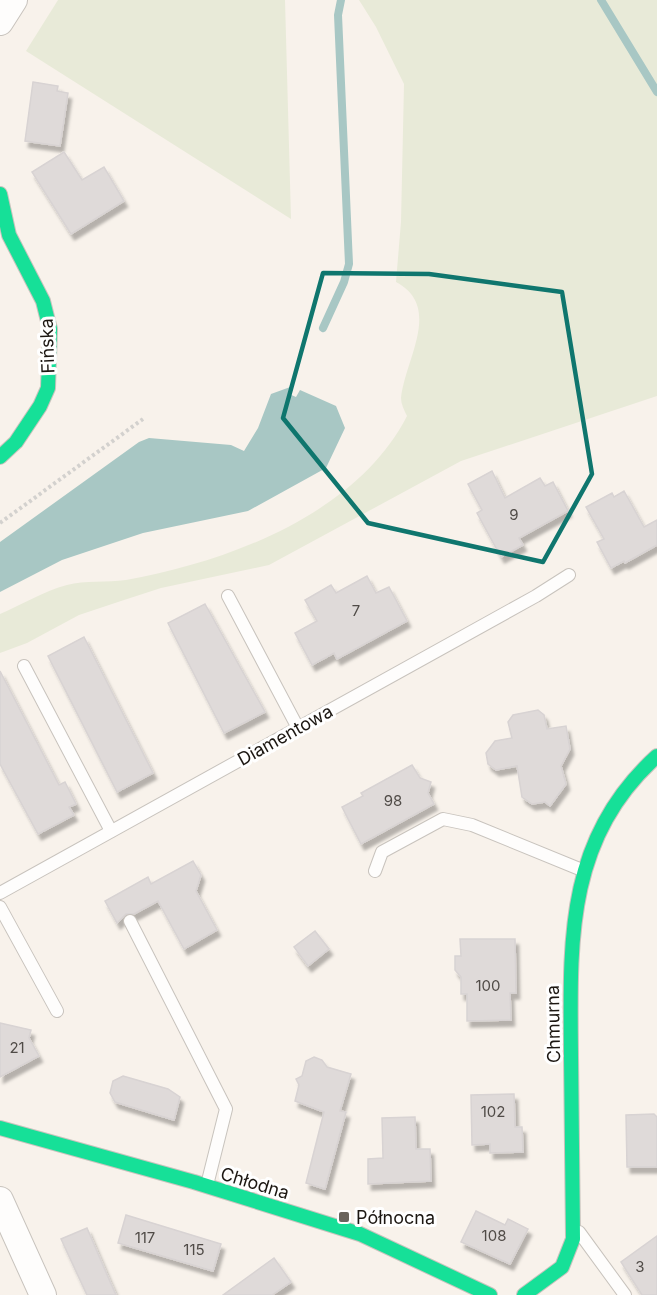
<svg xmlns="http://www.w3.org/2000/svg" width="657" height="1295" viewBox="0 0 657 1295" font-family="Inter,sans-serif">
<defs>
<filter id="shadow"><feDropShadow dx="3.5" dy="6" stdDeviation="1.5" flood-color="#0004"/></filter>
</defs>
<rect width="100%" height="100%" fill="#f8f2eb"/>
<g fill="#e8ead8">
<polygon points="58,0 285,0 291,219 26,51"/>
<path d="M359 0H657V396L461 461 269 565 161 588 121 601 79 615 27 643 0 653V614C21 605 44 591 67 585 85 580 107 583 126 580 228 562 357 514 407 416 404 410 401 404 401 398 405 359 443 307 396 282L401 222 404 84 376 27Z"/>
</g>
<polygon fill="#a8c7c4" points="293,386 289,394 296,397 300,390 336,406 345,428 326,468 248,511 143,533 62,560 0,592 0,542 139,442 149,438 231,445 244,451 258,428 271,394"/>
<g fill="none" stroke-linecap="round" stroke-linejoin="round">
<g stroke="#a8c7c4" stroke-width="8">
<polyline points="601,0 657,92"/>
<polyline points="323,328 344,282 349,264 338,15 341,0"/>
</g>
</g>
<g fill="#dfdad9" stroke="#d8d3d3" stroke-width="1.5" filter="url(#shadow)">
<polygon points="33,82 58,86 57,91 68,93 60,146 25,141"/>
<polygon points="64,152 82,180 104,167 124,201 71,234 32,172"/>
<polygon points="492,471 505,498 540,478 545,486 553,482 568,511 519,538 523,545 501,557 477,513 482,510 468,484"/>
<polygon points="624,491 644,527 657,520 657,545 625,563 624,561 611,568 597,542 604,539 586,507 612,493 614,497"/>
<polygon points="367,576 376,593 389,587 407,621 337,659 334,653 312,665 295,633 317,621 305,600 331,585 336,593"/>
<polygon points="205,604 265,712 224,733 168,623"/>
<polygon points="84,637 153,773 117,792 48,656"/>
<polygon points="0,671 59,785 65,782 76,804 69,807 74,815 38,834 0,764"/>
<polygon points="538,710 544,715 547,729 566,726 570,749 561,766 566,784 550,806 545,802 532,804 522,797 517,766 496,770 488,764 486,753 495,741 512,738 508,722 513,715"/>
<polygon points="412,765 420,778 431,782 428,793 434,804 361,844 342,807 363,796 361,793"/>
<polygon points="193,861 201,875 196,891 217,930 184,949 158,901 134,914 126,914 117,923 105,901 148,877 151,884"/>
<polygon points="315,931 329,949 308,966 294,947"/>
<polygon points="460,939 515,939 516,993 510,993 511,1020 467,1021 467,994 461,994 461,977 455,970 455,956 461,956"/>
<polygon points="0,1023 31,1030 29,1038 39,1056 0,1077"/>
<polygon points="314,1057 322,1060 327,1067 351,1074 340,1111 346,1112 325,1189 306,1183 324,1112 295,1101 299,1085 296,1079 302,1076 306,1061"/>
<polygon points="123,1076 168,1089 180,1097 174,1120 115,1102 110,1093 113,1081"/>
<polygon points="514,1094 515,1127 522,1127 523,1152 490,1153 490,1144 472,1145 471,1095"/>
<polygon points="654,1114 657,1117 657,1167 627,1167 626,1115"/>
<polygon points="415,1117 416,1149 430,1149 431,1181 368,1184 368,1159 383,1158 382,1118"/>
<polygon points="476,1211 505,1225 508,1219 528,1229 510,1264 461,1242"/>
<polygon points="126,1215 221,1244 213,1271 118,1243"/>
<polygon points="87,1228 108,1277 116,1295 87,1295 61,1239"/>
<polygon points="657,1236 657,1295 642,1295 621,1262"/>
<polygon points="274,1258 291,1282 272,1295 223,1295"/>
</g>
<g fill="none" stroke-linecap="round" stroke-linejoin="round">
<g stroke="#c8c3bd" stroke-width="14">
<g id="lane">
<polyline points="228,596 298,728"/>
<polyline points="24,666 111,831"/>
<polyline points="375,871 382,852 443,819 472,825 582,870"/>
<polyline points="0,893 536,596 569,575"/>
<polyline points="0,907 57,1011"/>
<polyline points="130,921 226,1109 207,1185"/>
<polyline points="579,1232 625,1295"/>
</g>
</g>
<g stroke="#c8c3bd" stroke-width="28">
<g id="street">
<polyline points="0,22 14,0"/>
<polyline points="0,1200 43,1295"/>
</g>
</g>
<g stroke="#c8c3bd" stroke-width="16">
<g id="fast">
<polyline points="0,194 9,235 43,301 50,329 48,388 40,406 16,442 0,457"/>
<polyline points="0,1128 194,1182 360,1234 490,1295"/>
<path d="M524 1295 562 1267 573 1239C572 1178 572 1117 571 1056 570 942 565 839 657 756"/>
</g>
</g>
<polyline stroke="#d3d1ce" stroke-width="4" stroke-dasharray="3 3" stroke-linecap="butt" points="0,523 143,419"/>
<use href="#lane" stroke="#fefdfc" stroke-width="12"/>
<use href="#street" stroke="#fefdfc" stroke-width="26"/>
<use href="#fast" stroke="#16e098" stroke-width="14"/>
</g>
<path fill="none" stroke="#0f766e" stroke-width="4.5" stroke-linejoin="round" d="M323 273 429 274 562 292 592 474 543 562 368 523 283 418Z"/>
<rect fill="#69645e" stroke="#fff" stroke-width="2" x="338" y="1211" width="12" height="12" rx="3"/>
<g text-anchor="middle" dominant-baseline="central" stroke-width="6" stroke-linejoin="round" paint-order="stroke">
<g font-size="15" fill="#504b47">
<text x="514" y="514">9</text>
<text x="356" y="610">7</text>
<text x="393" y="800">98</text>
<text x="488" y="985">100</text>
<text x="17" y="1047">21</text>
<text x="493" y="1111">102</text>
<text x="494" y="1235">108</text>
<text x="145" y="1237">117</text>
<text x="194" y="1249">115</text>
<text x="640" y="1266">3</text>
</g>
<g font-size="18" fill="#1c1712" stroke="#fff">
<text transform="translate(47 346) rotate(-92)">Fińska</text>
<text transform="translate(285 735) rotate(-29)">Diamentowa</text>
<text transform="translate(553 1024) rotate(-91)">Chmurna</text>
<text transform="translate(255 1183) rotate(17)">Chłodna</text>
</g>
<g font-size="18" fill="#1c1712" stroke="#fff" text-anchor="start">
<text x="356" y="1217">Północna</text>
</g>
</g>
</svg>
